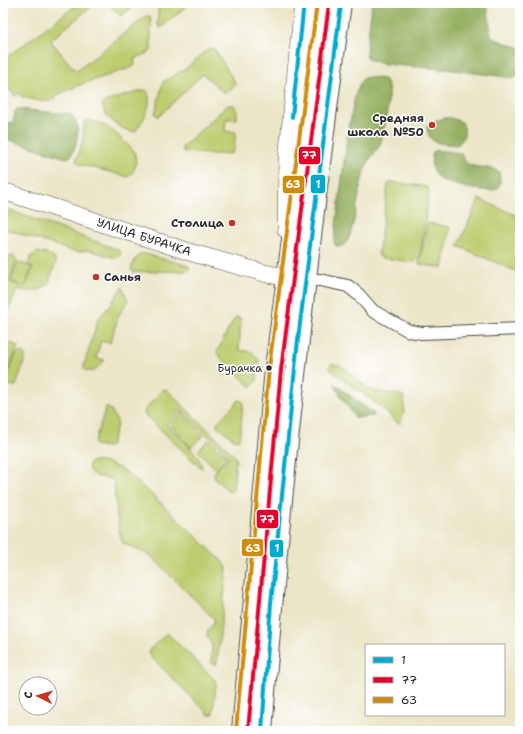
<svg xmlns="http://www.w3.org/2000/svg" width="523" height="734" viewBox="0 0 523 734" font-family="'Shantell Sans',sans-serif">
<rect width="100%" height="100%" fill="#fff"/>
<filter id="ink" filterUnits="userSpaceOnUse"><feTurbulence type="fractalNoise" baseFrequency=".025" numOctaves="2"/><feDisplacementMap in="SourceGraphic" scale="8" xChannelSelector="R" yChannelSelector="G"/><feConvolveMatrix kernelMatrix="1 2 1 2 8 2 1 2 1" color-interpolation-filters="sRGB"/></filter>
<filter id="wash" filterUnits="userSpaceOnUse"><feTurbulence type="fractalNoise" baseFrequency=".012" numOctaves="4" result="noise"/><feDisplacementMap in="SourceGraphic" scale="16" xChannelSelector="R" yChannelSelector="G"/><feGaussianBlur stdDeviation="0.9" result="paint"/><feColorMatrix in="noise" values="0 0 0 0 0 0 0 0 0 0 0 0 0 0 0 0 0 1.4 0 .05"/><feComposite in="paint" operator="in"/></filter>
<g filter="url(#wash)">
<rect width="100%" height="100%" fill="#ebe6c8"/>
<g fill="#becc6f" stroke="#747c4d">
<polygon points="79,3 96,3 52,39 51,41 74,69 78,70 146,16 149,16 151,18 151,50 150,52 134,59 135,64 133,67 82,84 57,95 52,101 40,101 22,97 19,93 15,96 7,86 3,89 3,60"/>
<polygon points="108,3 128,3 130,5 130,9 122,15 120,16"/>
<polygon points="161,3 190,3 161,28 158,26 158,8"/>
<polygon points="210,48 214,49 217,53 234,81 235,84 229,91 223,92 203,74 158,117 155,114 163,82 185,69"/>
<path d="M144 90 147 91C154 105 143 120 135 132 121 130 107 120 102 106L104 102Z"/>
<path d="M228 105H234L237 112V119H226L225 131 236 132 234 149 232 153C216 156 199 153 183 152L182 147Z"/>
<path d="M86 120C107 121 120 138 134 151 137 160 137 170 128 177L79 164 76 161 83 140 84 123Z"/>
<polygon points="391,182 422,186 428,188 429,191 420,256 419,259 414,262 382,258 378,255 388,184"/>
<polygon points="479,199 520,217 520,273 458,246"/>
<polygon points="3,208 119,250 121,254 118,257 115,258 88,250 79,252 72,251 3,228"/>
<polygon points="427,223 450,227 443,268 419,264"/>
<path d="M38 252C45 254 54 254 56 262L48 285C37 292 30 293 18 289L17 290 3 324V272L9 257 12 256 16 258V262L10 282 25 287 33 267 28 265 31 256Z"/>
<path d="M140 254H146L189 266V269L186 271 133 272 131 269C133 263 136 258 140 254Z"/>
<polygon points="18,262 32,267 25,287 11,281"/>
<polygon points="122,287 123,288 128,301 119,315 110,343 101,341 96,358 105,360 94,371 86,371 84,369 84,365 98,319 112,303"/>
<polygon points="236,317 239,317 241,320 239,350 252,352 259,360 257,380 251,387 220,357 217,352 229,328"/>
<polygon points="3,340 18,346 10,368 3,366"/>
<polygon points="21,352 25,354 25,359 16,386 14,386 3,383 3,367 10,369 16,354"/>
<path d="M331 364C345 363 358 383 370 389 379 394 393 392 403 396 406 402 404 417 400 423L396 422 382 408 331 370 329 367Z"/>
<path d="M166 389 232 453 236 459 233 489 232 491H229L215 479 214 472 229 457 182 410 180 411 167 424C176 434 203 456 202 469L144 414 145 410 162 390Z"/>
<polygon points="239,400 242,401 243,404 240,435 239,439 235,440 217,426 217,423"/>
<polygon points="106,407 111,410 117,421 117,425 111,445 109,447 95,445 94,443"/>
<polygon points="182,412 204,435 191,447 170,424"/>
<polygon points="208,440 227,457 216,469 198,451"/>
<path d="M94 461 107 463 117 467 127 473 148 491 223 562 227 568 217 663 214 665 211 663 212 645 207 636 208 630 214 623V619L151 556 123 543C116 526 116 502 114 483L112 479C103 477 90 478 88 467L90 463Z"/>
<polygon points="167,633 215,680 216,684 213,714 210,715 207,713 150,656 148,653 149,650"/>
</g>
<g fill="#96b062" stroke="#606e46">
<polygon points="372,3 487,3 491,35 495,39 520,48 520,70 517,77 513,78 453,70 383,64 368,59 366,54"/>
<path d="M369 77 384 79C386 82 388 84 388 87 390 98 384 135 380 145 378 149 375 151 373 155 367 162 364 171 362 180 357 200 356 221 348 240 345 246 341 248 336 246L334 242 347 138 355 96 360 83 364 78Z"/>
<path d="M17 109 70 114C83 123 77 145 71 156L66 158 3 138V122L13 123 15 112Z"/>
<path d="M445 118H451L462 122C466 130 465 140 457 145 441 143 428 146 427 126L434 121Z"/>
<path d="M436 150 460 153C463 156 464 161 468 164 476 169 489 165 499 172 500 178 502 185 496 189 489 194 444 184 438 178 431 171 430 161 433 152Z"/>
<polygon points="334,383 374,414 374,416 356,418 355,417 342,398"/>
</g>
</g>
<g filter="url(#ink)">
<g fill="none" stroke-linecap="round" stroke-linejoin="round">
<g stroke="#484743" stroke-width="14">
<polyline id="minor" points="306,280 320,280 348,286 359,295 373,311 409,331 422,333 520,329"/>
</g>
<g stroke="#484743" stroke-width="18">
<polyline id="secondary" points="3,191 196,254 268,274 286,277"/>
</g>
<g stroke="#484743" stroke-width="20">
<polyline id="primary" points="287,229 288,160 304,3"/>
</g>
<g stroke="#484743" stroke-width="22">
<g id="trunk">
<polyline points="242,731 275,369 323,3"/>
<path d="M262 731C280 487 308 245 341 3"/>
</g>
</g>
<use href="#minor" stroke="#fff" stroke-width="12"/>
<use href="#secondary" stroke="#fff" stroke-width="17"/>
<use href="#primary" stroke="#fff" stroke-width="19"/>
<use href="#trunk" stroke="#fff" stroke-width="20"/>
<g stroke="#fff" stroke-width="7">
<g id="bus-1">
<polyline points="292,117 304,3"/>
<polyline points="262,731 271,603 298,339 341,5 343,3"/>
</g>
</g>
<g stroke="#fff" stroke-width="7">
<polyline id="bus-2" points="248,731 281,370 329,4"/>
</g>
<g stroke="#fff" stroke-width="7">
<polyline id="bus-3" points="236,730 269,368 317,3"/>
</g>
<use href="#bus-1" stroke="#00a9ce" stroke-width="4"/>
<use href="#bus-2" stroke="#e4002b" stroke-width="4"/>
<use href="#bus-3" stroke="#ce8d09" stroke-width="4"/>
</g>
</g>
<g fill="#c8321e" stroke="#fff" stroke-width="1.5">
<circle cx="432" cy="125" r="4"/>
<circle cx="232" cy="223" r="4"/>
<circle cx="96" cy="277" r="4"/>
</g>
<circle fill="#2b2b2b" stroke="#fff" stroke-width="1.5" cx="269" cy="368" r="3.5"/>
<g text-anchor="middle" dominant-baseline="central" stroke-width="3" stroke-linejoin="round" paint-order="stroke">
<g font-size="11" fill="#2b2b2b" stroke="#fff" text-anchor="end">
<text x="262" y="368">Бурачка</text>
</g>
<g font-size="12" font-weight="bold" fill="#2b2b2b" stroke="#fff" text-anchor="end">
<text x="424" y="118">Средняя<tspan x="424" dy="14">школа №50</tspan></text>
<text x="224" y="223">Столица</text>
<text x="104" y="277" text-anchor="start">Санья</text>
</g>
<g font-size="12" fill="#2b2b2b" stroke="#fff">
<text transform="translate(144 237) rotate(18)">УЛИЦА БУРАЧКА</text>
</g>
</g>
<g stroke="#fff" stroke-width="1.5">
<rect x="298" y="146" width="23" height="19" rx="4" fill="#e4002b"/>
<rect x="310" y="174" width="16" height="20" rx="4" fill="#00a9ce"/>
<rect x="282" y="175" width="23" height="19" rx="4" fill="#ce8d09"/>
<rect x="256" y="509" width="23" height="20" rx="4" fill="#e4002b"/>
<rect x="241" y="538" width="23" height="19" rx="4" fill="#ce8d09"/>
<rect x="269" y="539" width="15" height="19" rx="4" fill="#00a9ce"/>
</g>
<g font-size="11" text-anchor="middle" font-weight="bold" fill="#fff">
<text x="309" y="159">77</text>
<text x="318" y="188">1</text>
<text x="293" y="188">63</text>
<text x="267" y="523">77</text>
<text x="253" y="552">63</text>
<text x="277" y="552">1</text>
</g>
<rect width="523" height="734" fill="none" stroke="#fff" stroke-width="16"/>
<rect x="365" y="644" width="140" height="72" fill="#ffffff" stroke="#aaaaaa"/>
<rect x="373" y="657" width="20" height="6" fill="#00a9ce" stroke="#aaaaaa"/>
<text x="401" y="664" font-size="12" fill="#2b2b2b">1</text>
<rect x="373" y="677" width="20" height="6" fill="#e4002b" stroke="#aaaaaa"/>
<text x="401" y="684" font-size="12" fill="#2b2b2b">77</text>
<rect x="373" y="697" width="20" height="6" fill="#ce8d09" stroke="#aaaaaa"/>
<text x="401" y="704" font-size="12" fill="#2b2b2b">63</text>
<g transform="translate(38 696) rotate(275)"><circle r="19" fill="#ffffff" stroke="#aaaaaa"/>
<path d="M0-3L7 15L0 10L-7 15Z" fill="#c8321e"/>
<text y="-6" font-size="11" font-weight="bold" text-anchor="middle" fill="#2b2b2b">С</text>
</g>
</svg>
